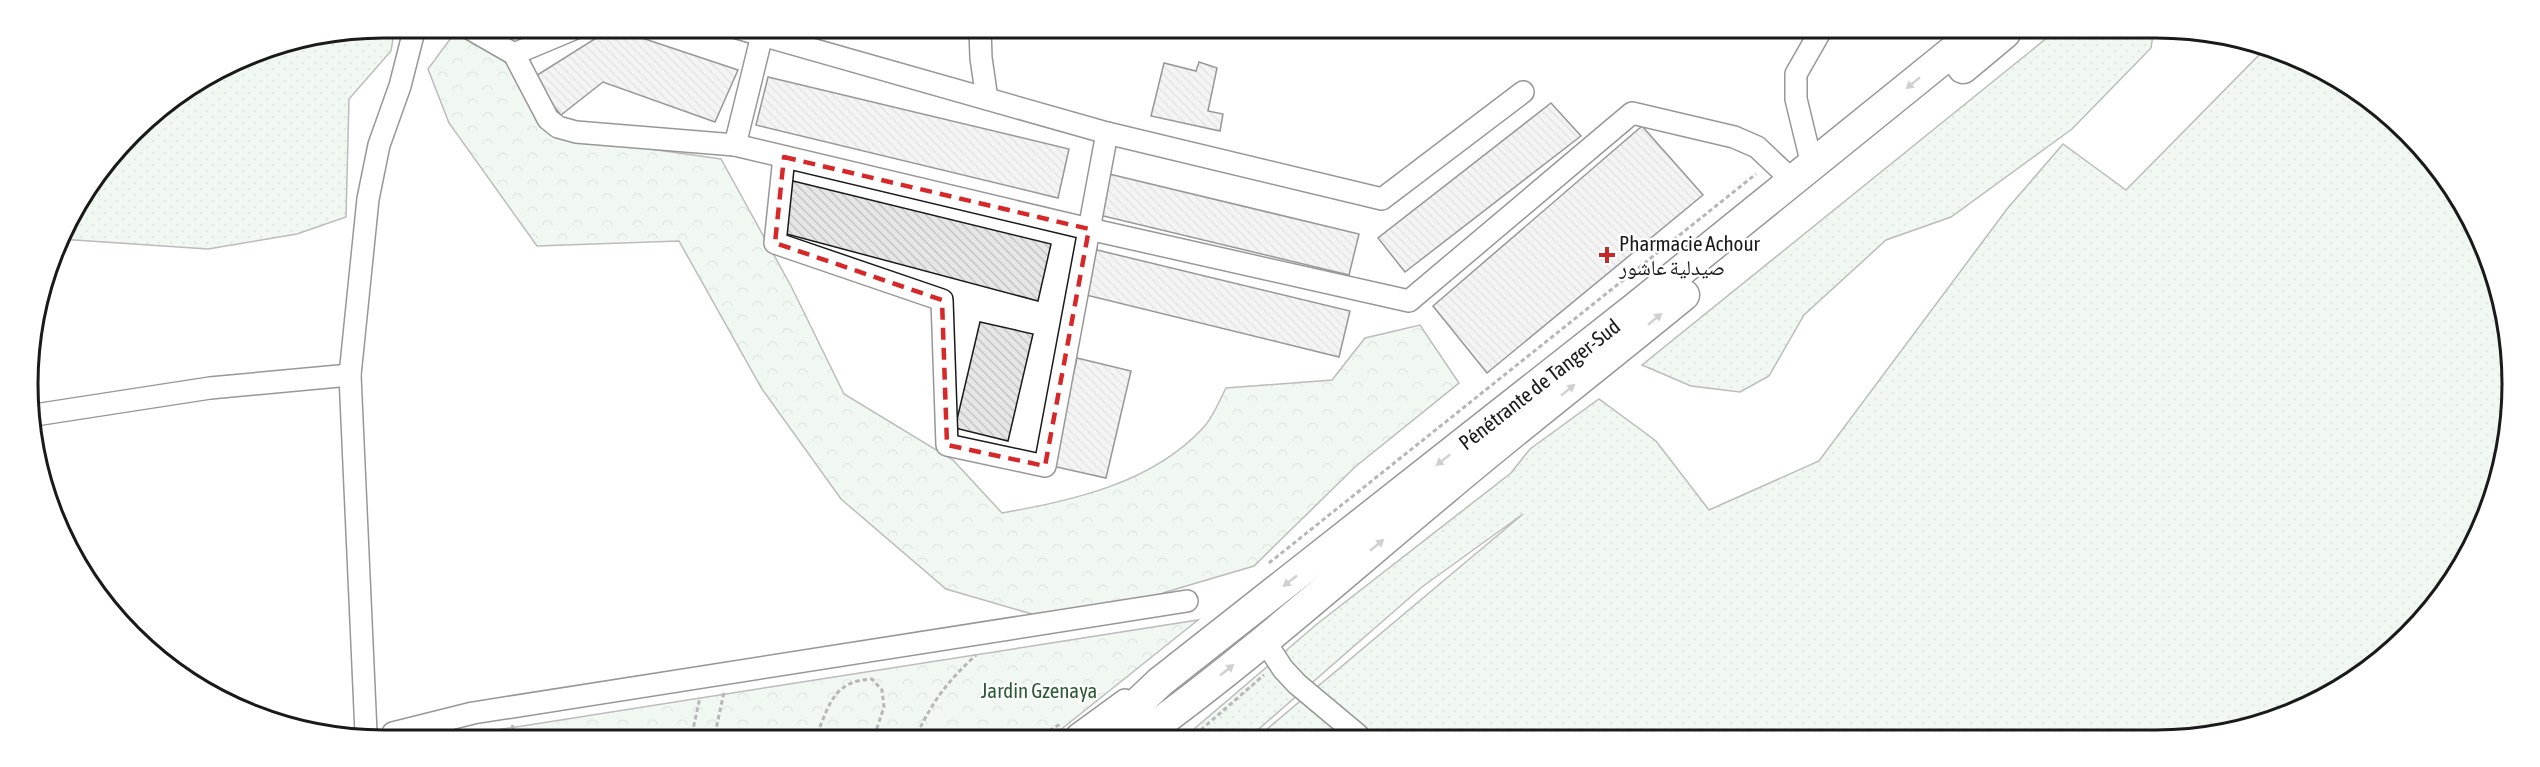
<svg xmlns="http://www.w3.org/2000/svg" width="2540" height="767" viewBox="0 0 2540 767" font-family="'Asap Condensed','Noto Naskh Arabic',sans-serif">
<defs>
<pattern id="grass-dots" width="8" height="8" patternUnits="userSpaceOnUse" patternTransform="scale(1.5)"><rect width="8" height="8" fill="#e0efe3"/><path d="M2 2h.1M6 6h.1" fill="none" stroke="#c0ccc2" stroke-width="1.8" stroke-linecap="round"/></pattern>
<pattern id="forest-crowns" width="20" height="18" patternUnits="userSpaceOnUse" patternTransform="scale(1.5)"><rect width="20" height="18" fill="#e0efe3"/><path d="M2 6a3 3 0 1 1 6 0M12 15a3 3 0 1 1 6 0" fill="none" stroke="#c0ccc2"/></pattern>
<pattern id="building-back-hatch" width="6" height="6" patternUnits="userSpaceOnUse" patternTransform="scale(1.5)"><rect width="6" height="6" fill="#e6e6e6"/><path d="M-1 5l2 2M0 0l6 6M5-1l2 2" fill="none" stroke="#c5c5c5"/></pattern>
</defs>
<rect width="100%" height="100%" fill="#fff"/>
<g fill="url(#grass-dots)" stroke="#6a6a6a" stroke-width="1.5">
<polygon points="383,27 395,27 391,51 349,99 346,217 297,234 208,249 60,239 64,226 148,116 247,54"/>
<polygon points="2053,33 2153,34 2151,48 2072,129 1951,217 1886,240 1804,315 1769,376 1740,392 1691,386 1642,365"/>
<polygon points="2264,50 2355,87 2453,186 2506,314 2506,453 2465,561 2392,651 2293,713 2203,737 1260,735 1523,514 1422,587 1252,735 1187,735 1317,624 1511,473 1530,449 1599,399 1656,441 1709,510 1819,461 2007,209 2063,144 2126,190"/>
</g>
<g fill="url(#forest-crowns)" stroke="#6a6a6a" stroke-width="1.5">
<path d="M459 27H469L507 64 551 135 721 159 791 286 844 394 953 460 1002 513C1073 500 1151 484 1203 428 1213 418 1219 401 1226 388L1332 380 1365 338 1420 325 1459 383 1355 467 1254 566 1166 592 1080 628 946 589 841 499 762 389 679 241 537 246 449 123 428 69Z"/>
<polygon points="1198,620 1054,735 477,733"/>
</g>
<g fill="url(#building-back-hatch)" stroke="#1a1a1a" stroke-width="1.5">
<polygon points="612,28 738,70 715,122 603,82 561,115 531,79"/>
<polygon points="1199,62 1217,68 1208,111 1223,114 1220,131 1151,116 1164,63 1196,71"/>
<polygon points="768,77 1069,149 1058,198 756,125"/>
<polygon points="1551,103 1581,136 1405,272 1378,238"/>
<polygon points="1642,126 1703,195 1487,373 1433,306"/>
<polygon points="1105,173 1359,234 1349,275 1095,214"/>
<polygon points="789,180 1051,244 1038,301 779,232"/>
<polygon points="1093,249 1350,311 1339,357 1082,294"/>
<polygon points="980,322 1033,334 1008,441 955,428"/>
<polygon points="1077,358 1131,371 1106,478 1052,466"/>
</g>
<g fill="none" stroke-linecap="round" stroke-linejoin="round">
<g stroke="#1a1a1a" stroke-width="24">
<g id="minor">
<polyline points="467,27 514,54 576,28"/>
<polyline points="737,28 1107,133 1382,199 1523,92"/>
<polyline points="980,29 981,58 987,99"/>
<polyline points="762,35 735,145 1089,229 1409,301 1632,113 1734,137 1757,147 1793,181"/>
<polyline points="514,54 548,119 558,127 576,132 735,145"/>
<polyline points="784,157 775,243 942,300 947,445 1045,466 1107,133"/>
<polyline points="1812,165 1796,99 1796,74 1820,32"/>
<polyline points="35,415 210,388 350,375"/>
<polyline points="1264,640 1283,669 1297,684 1358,735"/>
<polyline points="366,733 350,375 368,199 379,145 400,86 415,27"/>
<polyline points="393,733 473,713 1187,601"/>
<polyline points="1077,735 1125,700"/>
</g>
</g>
<g stroke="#1a1a1a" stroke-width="33">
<g id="highway">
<polyline points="1963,68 2005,33"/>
<polyline points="1104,735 1160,682 1635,308 1975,33"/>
<path d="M1143 735C1248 659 1345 572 1445 489 1523 423 1605 360 1684 295"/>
</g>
</g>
<g stroke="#5f5f5f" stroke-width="3" stroke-dasharray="4.5 3" stroke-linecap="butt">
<polyline points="1269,563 1756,174"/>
<polyline points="512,725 515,733"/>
<polyline points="692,734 700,697"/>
<polyline points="715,734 724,692"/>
<path d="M817 734C830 703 834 681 872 679L882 690 884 707 875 734"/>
<path d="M917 734C934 699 948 681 976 655"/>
<polyline points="1043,735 1060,724"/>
<polyline points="1195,735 1264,675"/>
</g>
<use href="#minor" stroke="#fff" stroke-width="21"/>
<use href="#highway" stroke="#fff" stroke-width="30"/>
</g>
<defs><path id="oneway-solid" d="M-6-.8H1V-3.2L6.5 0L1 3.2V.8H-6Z" transform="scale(1.5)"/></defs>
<g fill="#989898">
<use href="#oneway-solid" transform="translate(1913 83) rotate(141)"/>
<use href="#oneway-solid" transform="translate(1655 319) rotate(-40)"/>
<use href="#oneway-solid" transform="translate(1568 390) rotate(-39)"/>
<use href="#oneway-solid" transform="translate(1443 460) rotate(142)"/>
<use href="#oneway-solid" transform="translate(1377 545) rotate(-40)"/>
<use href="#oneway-solid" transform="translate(1290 581) rotate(142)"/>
<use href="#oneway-solid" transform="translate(1227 670) rotate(-39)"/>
</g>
<path d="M0 0H2540V767H0ZM784 157 1089 229 1045 466 947 445 942 300 775 243Z" fill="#fff" fill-opacity=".55" fill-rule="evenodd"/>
<path fill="none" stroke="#d62828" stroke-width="4.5" stroke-dasharray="12 8" stroke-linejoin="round" d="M784 157 1089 229 1045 466 947 445 942 300 775 243Z"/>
<path fill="#c62828" stroke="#fff" stroke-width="2" d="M1604 246h6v6h6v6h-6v6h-6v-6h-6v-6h6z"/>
<g text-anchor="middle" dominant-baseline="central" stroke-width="4.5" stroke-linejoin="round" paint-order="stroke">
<g font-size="21" fill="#1a1a1a" stroke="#fff" text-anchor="start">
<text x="1619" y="243">Pharmacie Achour<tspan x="1619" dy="24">صيدلية عاشور</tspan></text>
</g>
<g font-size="21" fill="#1a1a1a" stroke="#fff">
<text transform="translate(1539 384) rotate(-38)">Pénétrante de Tanger-Sud</text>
</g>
<g font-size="21" fill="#2b5a34" stroke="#fff">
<text x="1039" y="690">Jardin Gzenaya</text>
</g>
</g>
<path d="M0 0H2540V767H0ZM384 38H2156A346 346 0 0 1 2502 384V384A346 346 0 0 1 2156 730H384A346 346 0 0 1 38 384V384A346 346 0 0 1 384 38Z" fill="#fff" fill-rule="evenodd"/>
<path fill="none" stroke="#1a1a1a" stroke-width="3" d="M384 38H2156A346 346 0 0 1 2502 384V384A346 346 0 0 1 2156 730H384A346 346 0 0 1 38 384V384A346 346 0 0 1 384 38Z"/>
</svg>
